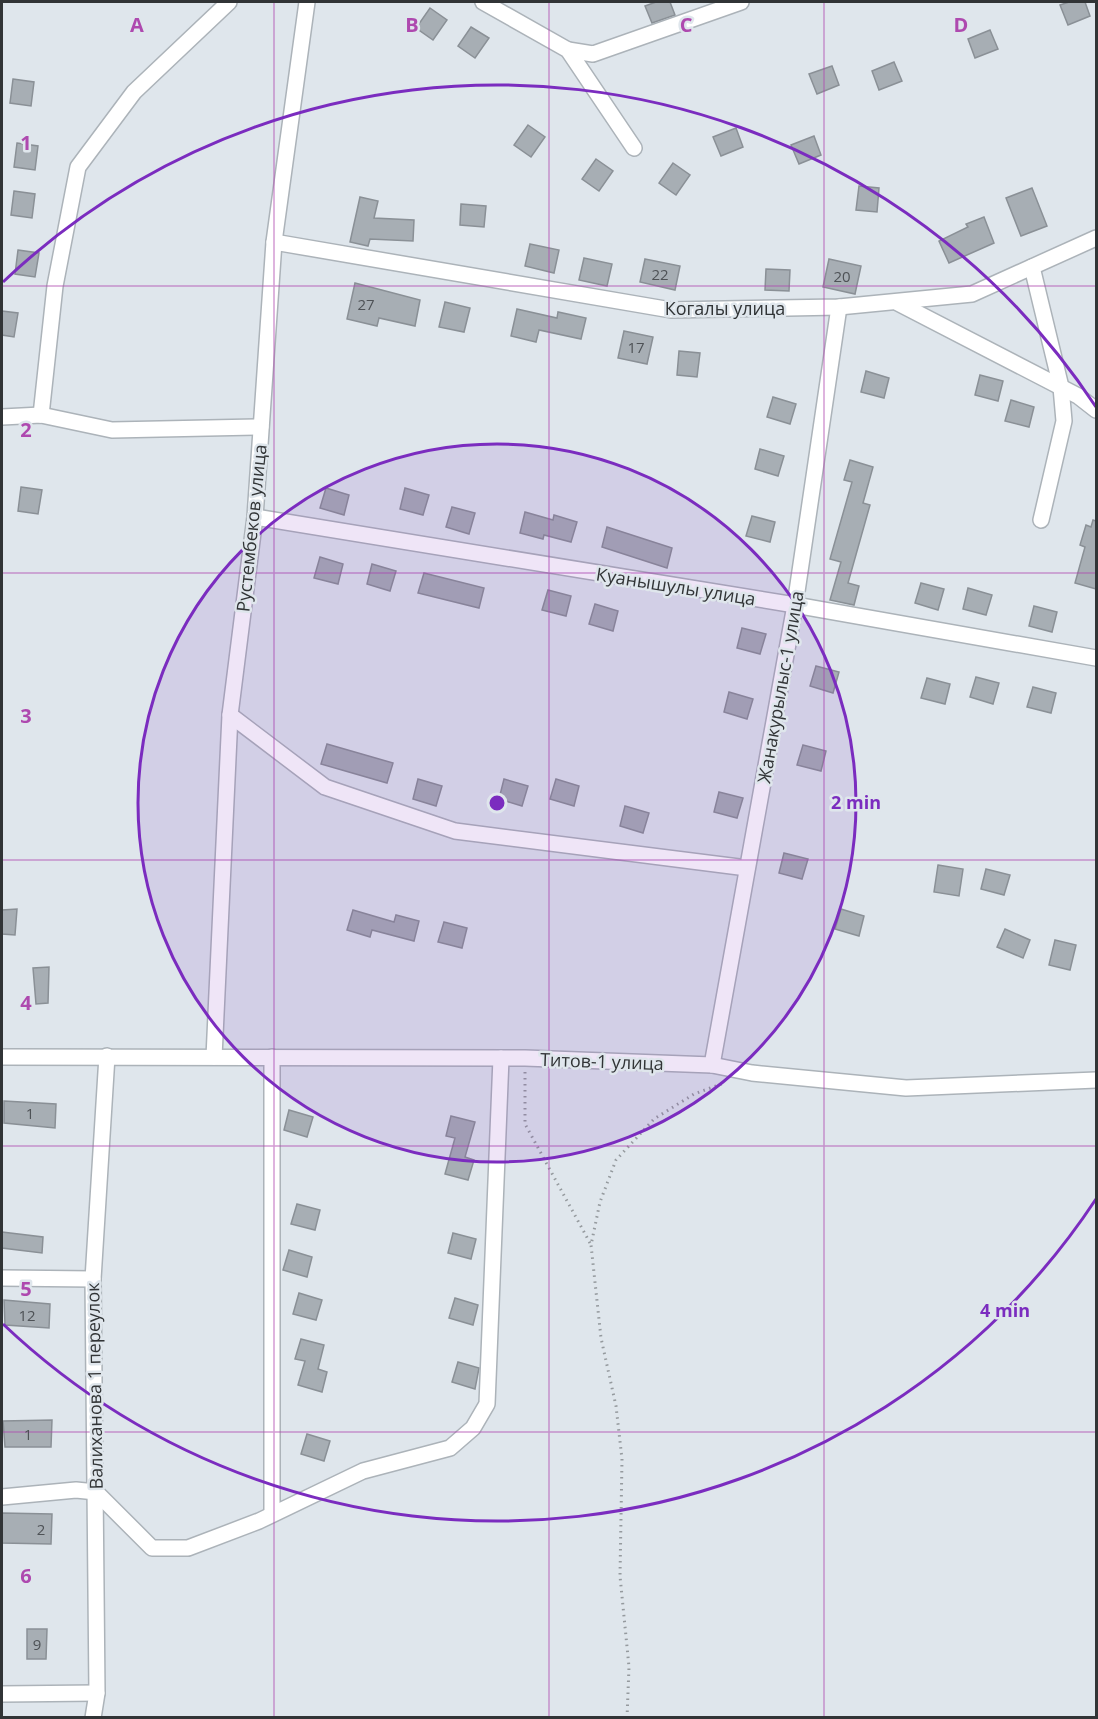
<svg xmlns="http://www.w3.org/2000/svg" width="1098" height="1719" viewBox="0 0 1098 1719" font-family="'Open Sans',sans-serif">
<rect width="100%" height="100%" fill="#dfe6ec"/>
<g fill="#a7aeb4" stroke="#8a9096" stroke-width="1.5">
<polygon points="656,2 670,2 675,15 652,23 645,6"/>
<polygon points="1069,2 1085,2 1090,16 1068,25 1060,5"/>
<polygon points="430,8 447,20 433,40 416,28"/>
<polygon points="471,27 489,38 475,58 458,46"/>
<polygon points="990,30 998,49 975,58 968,39"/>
<polygon points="894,62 902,81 879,90 872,71"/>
<polygon points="832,66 839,85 817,94 809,74"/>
<polygon points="13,79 34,82 31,106 10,103"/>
<polygon points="528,125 545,137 531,157 514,145"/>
<polygon points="736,128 743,147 721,156 713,137"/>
<polygon points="814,136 821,155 799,164 791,145"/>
<polygon points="17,143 38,146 35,170 14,167"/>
<polygon points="596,159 613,171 599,191 582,179"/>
<polygon points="673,163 690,175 676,195 659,183"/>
<polygon points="859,186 879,188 877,212 856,210"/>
<polygon points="1032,188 1047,226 1021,236 1006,198"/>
<polygon points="14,191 35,194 32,218 11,215"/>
<polygon points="360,197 378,201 374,218 414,220 413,241 370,239 368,246 350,242"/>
<polygon points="461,204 486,206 484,227 460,225"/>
<polygon points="984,217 994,243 949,263 939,241 968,227 966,224"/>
<polygon points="530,244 559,250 554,273 525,266"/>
<polygon points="18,250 39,253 35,277 15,274"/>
<polygon points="584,258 612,264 607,286 579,280"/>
<polygon points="645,259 680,266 675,290 640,282"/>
<polygon points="829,259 861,266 855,294 823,287"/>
<polygon points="766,269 790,270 789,291 765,290"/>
<polygon points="355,283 420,300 415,326 379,318 377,326 347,319"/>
<polygon points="445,302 470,308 464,332 439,327"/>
<polygon points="517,309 557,318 558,312 586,318 581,339 539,330 536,342 511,336"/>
<polygon points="2,311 18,313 14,337 2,335"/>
<polygon points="624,331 653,337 647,364 618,358"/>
<polygon points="679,351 700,353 697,377 677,375"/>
<polygon points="866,371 889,378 884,398 861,392"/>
<polygon points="980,375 1003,381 998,401 975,395"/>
<polygon points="773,397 796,404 790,424 767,417"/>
<polygon points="1011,400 1034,407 1029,427 1005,421"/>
<polygon points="760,449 784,456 778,476 755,469"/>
<polygon points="850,460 873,467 863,503 870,505 848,583 859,586 854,605 830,600 841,562 830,559 852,482 844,480"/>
<polygon points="21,487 42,490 38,514 18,511"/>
<polygon points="326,488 349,495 344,515 320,508"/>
<polygon points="405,488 429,495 423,515 400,509"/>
<polygon points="452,507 475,513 469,534 446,527"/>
<polygon points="525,512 553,520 554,515 577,522 571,542 544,535 543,539 520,533"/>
<polygon points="752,516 775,522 770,542 746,536"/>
<polygon points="1093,520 1096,521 1096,589 1075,583 1085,547 1080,545 1086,525 1091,527"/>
<polygon points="607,527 672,548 667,568 602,547"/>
<polygon points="320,557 343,564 338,584 314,578"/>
<polygon points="372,564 396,571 390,591 367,584"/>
<polygon points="424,573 484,588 479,608 418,593"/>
<polygon points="921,583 944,589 938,610 915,603"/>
<polygon points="968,588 992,595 986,615 963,609"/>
<polygon points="548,590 571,596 566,616 542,610"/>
<polygon points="595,604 618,611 613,631 589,624"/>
<polygon points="1034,606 1057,612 1052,632 1029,626"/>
<polygon points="742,628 766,634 760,654 737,648"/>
<polygon points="816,666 839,672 833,693 810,686"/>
<polygon points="976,677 999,683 993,704 970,697"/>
<polygon points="927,678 950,684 945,704 921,698"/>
<polygon points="1033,687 1056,693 1051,713 1027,707"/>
<polygon points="729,692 753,699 747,719 724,712"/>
<polygon points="327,744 393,763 387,783 321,764"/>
<polygon points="803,745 826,751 821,771 797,765"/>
<polygon points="418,779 442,786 436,806 413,799"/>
<polygon points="504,779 528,786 522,806 499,799"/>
<polygon points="556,779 579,786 574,806 550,799"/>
<polygon points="719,792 743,798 737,818 714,812"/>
<polygon points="625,806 649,813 643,833 620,826"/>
<polygon points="784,853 808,859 802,879 779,873"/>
<polygon points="938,865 963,869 959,896 934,892"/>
<polygon points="986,869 1010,875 1004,895 981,889"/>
<polygon points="17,909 15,935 2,934 2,910"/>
<polygon points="841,909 864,916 859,936 835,929"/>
<polygon points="353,910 394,922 396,915 419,921 414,941 372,930 370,937 347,930"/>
<polygon points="444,922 467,928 462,948 438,942"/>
<polygon points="1005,929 1030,940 1023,958 997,947"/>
<polygon points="1055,940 1076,945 1070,970 1049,965"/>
<polygon points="49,967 48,1003 36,1004 33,968"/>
<polygon points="4,1101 56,1104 55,1128 4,1123"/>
<polygon points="289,1110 313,1117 307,1137 284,1130"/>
<polygon points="451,1116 475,1122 465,1157 474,1160 468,1180 445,1174 455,1138 446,1136"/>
<polygon points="297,1204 320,1210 315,1230 291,1224"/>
<polygon points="2,1232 43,1237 42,1253 2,1248"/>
<polygon points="453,1233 476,1239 471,1259 448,1253"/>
<polygon points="289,1250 312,1257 307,1277 283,1270"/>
<polygon points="299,1293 322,1300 316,1320 293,1314"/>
<polygon points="455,1298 478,1305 473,1325 449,1318"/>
<polygon points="4,1300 50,1304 49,1328 5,1325"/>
<polygon points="301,1339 324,1345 318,1369 327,1372 322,1392 298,1385 305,1361 295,1359"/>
<polygon points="458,1362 479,1368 475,1389 452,1382"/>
<polygon points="52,1420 51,1447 5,1447 3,1421"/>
<polygon points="307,1434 330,1441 324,1461 301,1454"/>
<polygon points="2,1513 52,1514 51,1544 2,1543"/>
<polygon points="27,1629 47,1629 46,1659 27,1659"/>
</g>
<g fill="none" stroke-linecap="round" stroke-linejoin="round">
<g stroke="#acb3b9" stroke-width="18">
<g id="minor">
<polyline points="483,2 568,50 634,148"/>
<polyline points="568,50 593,54 741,2"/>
<polyline points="274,242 671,310 839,307 972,294 1096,238"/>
<polyline points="1032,267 1061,387 1064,421 1041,520"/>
<polyline points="898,303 1078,396 1096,410"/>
<polyline points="41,415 55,286 78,167 134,92 229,2"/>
<polyline points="2,417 41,415 112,430 261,427"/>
<polyline points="255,517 795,605 1096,658"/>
<polyline points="230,715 325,787 455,831 747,868"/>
<polyline points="2,1057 525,1058 712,1065 752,1073 906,1088 1096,1080"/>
<polyline points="214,1057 230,715 255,517 274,242 307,2"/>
<polyline points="272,1057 272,1514"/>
<polyline points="712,1065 795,605 839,307"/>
<polyline points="2,1278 93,1279"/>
<polyline points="2,1497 76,1490 96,1492 152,1548 188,1548 259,1521 363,1471 450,1448 473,1428 487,1404 501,1058"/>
<polyline points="2,1694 97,1693"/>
<polyline points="93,1718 97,1693 93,1279 107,1056"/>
</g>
</g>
<g stroke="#959a9e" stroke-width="3" stroke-dasharray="1.5 4.5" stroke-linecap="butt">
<polyline points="525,1072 525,1124 590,1243"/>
<polyline points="627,1718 629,1667 620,1576 622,1459 616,1406 601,1338 591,1245 600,1202 616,1160 654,1119 694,1094 724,1083"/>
</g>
<use href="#minor" stroke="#fff" stroke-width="15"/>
</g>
<path fill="none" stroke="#ae49af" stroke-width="1.5" stroke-opacity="0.55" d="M274 2V1718M549 2V1718M824 2V1718M2 286H1096M2 573H1096M2 860H1096M2 1146H1096M2 1432H1096"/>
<circle cx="497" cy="803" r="359" fill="#7b2cbf" fill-opacity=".12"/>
<g fill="none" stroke="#7b2cbf" stroke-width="3">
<circle cx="497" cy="803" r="359"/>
<path d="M1096 1199A718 718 0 0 1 3 1324M3 282A718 718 0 0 1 1096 407"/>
</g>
<g text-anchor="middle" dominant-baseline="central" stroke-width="5" stroke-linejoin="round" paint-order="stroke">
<g font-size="15" fill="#4e5256">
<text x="660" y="274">22</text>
<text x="842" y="276">20</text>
<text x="366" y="304">27</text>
<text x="636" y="347">17</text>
<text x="30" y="1113">1</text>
<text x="27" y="1315">12</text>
<text x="28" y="1434">1</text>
<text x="41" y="1529">2</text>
<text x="37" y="1644">9</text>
</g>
<g font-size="18" fill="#313436" stroke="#dfe6ec">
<text x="725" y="308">Когалы улица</text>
<text transform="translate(251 528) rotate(-84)">Рустембеков улица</text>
<text transform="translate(676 586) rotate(9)">Куанышулы улица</text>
<text transform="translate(780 687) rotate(-80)">Жанакурылыс-1 улица</text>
<text transform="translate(602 1061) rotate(2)">Титов-1 улица</text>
<text transform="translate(94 1386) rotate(-91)">Валиханова 1 переулок</text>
</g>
</g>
<g font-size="20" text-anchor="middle" font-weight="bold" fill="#ae49af" stroke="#dfe6ec" stroke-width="5" stroke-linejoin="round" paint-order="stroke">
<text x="137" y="32">A</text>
<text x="412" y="32">B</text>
<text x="686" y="32">C</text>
<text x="961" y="32">D</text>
<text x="26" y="150">1</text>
<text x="26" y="437">2</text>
<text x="26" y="723">3</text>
<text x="26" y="1010">4</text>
<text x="26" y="1296">5</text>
<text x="26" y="1583">6</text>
</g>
<circle cx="497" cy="803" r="9" fill="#7b2cbf" stroke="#dfe6ec" stroke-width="3"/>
<g font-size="18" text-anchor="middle" font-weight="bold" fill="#7b2cbf" stroke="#dfe6ec" stroke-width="5" stroke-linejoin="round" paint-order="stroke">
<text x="856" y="809">2 min</text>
<text x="1005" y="1317">4 min</text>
</g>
<rect width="1098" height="1719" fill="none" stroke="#313436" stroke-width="6"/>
</svg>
